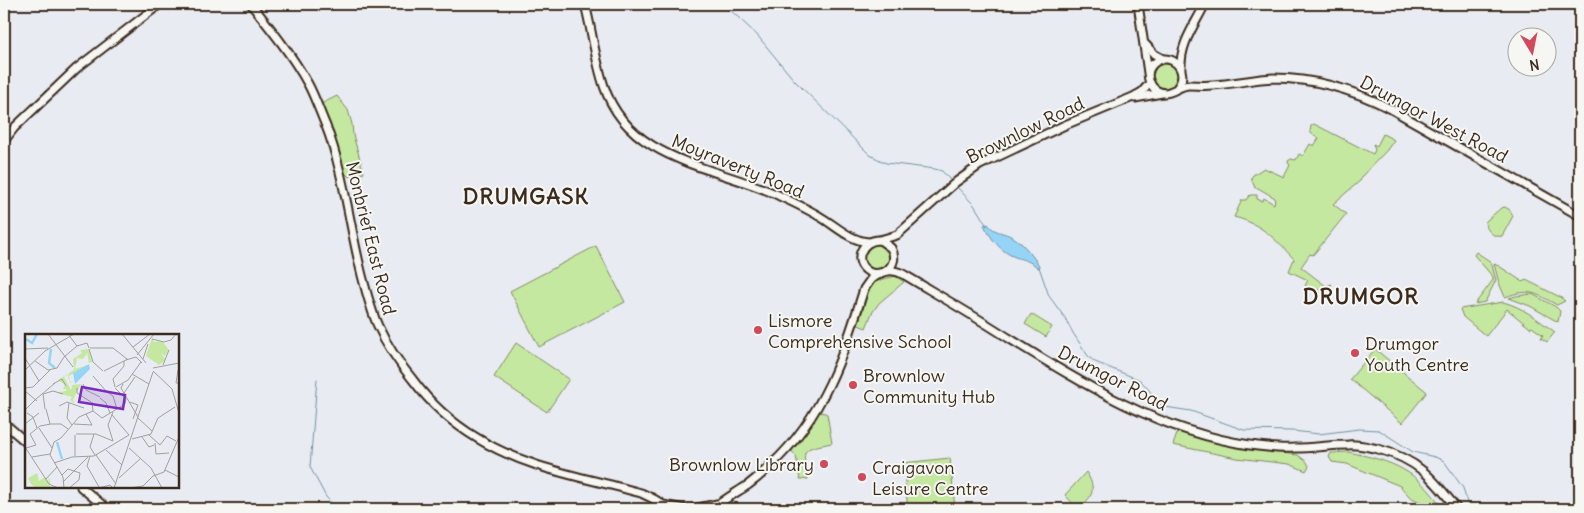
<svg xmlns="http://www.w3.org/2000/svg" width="1584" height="513" viewBox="0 0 1584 513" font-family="Delius,sans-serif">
<rect width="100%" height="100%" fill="#e8ecf2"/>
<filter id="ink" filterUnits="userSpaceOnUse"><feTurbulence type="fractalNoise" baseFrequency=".02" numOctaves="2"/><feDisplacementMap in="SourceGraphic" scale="10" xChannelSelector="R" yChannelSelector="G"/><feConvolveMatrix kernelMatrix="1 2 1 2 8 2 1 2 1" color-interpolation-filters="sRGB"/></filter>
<g filter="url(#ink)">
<g fill="#c5e8a1" stroke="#808960">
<circle cx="1165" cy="75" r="13"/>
<polygon points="337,96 348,110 352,124 353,135 364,173 349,177 343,171 321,104"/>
<path d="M1314 124 1373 154 1375 150 1373 144 1377 146 1383 134 1394 140 1387 150 1361 177V180L1333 204 1346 214 1313 255 1310 254 1301 267 1326 286 1332 284 1326 292 1305 286 1308 280 1289 271 1294 259C1275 239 1262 224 1234 217L1242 200H1246L1250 195H1257V199L1262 201 1264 198 1274 204 1275 198 1258 188H1255L1251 178 1253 175 1264 168 1284 177 1290 165 1288 163V161L1291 159 1296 160 1299 154 1303 156 1310 144 1314 146 1319 138 1312 134 1310 132 1311 126Z"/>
<path d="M1505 207 1510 210 1513 216 1502 236C1494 238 1487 231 1485 223L1486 221 1501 208Z"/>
<circle cx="877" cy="257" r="13"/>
<polygon points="596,246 625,302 539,347 510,291"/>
<polygon points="1476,252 1491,262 1496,280 1485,302 1475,304 1493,280 1493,277 1474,255"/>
<path d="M1494 264 1499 266 1523 282 1526 280 1560 297 1565 301 1557 305C1535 293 1530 288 1505 297L1499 283Z"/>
<polygon points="895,276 904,282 879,303 872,313 866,328 858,325 870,287 874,282"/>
<polygon points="1532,294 1556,307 1560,311 1558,322 1530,306 1509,298 1516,296"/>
<path d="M1503 302C1523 307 1538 320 1555 332L1547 342 1541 338 1543 335 1532 327 1530 328 1507 309 1486 336 1463 317 1460 309Z"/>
<polygon points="1031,314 1052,327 1046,337 1025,324"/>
<polygon points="516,343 569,379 547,412 494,377"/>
<polygon points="1375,349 1427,392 1402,423 1350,379"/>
<path d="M819 412 825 413 827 414 832 443C800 449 802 448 808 479L800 480 796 456 791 450Z"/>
<polygon points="1178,431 1218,443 1241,448 1298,455 1307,462 1309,466 1306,471 1289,464 1237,458 1173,445"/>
<path d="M1348 452C1393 461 1417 470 1443 509H1427L1422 503 1410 497 1400 486 1347 464 1332 462 1329 457 1331 453Z"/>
<polygon points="950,458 955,509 908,509 903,463"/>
<path d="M1086 472C1097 489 1093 497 1078 509L1065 495Z"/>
</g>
<path fill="#95d4f7" stroke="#7190a0" d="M988 224C994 233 1004 232 1013 237 1024 244 1033 256 1040 267L1038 268C1031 261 1024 260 1015 257 1001 252 991 239 984 225Z"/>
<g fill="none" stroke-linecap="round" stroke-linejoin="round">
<g stroke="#7190a0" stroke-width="1">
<polyline points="724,4 757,35 794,80 870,155 886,163 935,169 942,171 952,182"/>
<polyline points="956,186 974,205 987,226"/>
<polyline points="1039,267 1049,296 1065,318 1073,333 1088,356 1095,362 1140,380 1149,390 1159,404 1165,407 1191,411 1244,430 1292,431 1319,434 1359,429 1379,430 1413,452 1435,457 1444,461 1463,488 1468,506 1473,509"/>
<polyline points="317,379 310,467 326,497 337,509"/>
</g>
<g stroke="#3b2a1e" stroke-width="11">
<g id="secondary">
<path d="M251 4C271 29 292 55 308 84 315 97 320 112 326 126 345 175 350 232 364 283 368 298 372 313 378 326 387 346 399 363 413 380 430 403 452 423 477 438 527 469 585 477 641 493 650 497 660 501 666 509"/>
<path d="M585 4C592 31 595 59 604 86 629 162 715 166 778 195 792 202 806 208 819 216 835 225 850 241 869 242"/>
<polyline points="1138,4 1148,73"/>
<polyline points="1146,45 1154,54 1163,59"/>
<path d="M1181 68C1180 43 1195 25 1205 4"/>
<path d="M1177 88C1192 70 1169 49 1153 64 1143 74 1150 91 1164 93 1173 93 1180 85 1189 85 1197 85 1205 86 1212 85 1233 84 1253 79 1273 78 1315 78 1354 90 1391 109L1580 216"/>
<polyline points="1135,98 1162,93"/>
<polyline points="4,141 14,128 77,68 160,4"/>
<polyline points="880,240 897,235 956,182 980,165 1065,125 1133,97 1142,92 1150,83"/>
<path d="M886 271C894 265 896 257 891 248L880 240C862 239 851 262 869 272 876 276 881 272 888 271 893 270 899 272 903 274 938 295 973 315 1007 337 1083 384 1160 432 1250 445 1265 447 1281 449 1295 448 1313 448 1331 445 1348 445 1359 444 1368 447 1378 449 1417 459 1433 478 1457 509"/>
<polyline points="4,423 26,442"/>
<polyline points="81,487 107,509"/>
<polyline points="663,505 685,509"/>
<polyline points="693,509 717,504"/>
<path d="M713 509C724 499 736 493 748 485 756 479 764 472 771 465 824 416 843 356 864 289L871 279 880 274"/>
</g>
</g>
<use href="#secondary" stroke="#f6f6f2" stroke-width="7"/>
</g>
</g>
<g fill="#d1495b" stroke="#f6f6f2" stroke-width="2">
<circle cx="758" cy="330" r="5"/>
<circle cx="1355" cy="353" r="5"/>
<circle cx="853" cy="385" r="5"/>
<circle cx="824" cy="464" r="5"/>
<circle cx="862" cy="477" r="5"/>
</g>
<g text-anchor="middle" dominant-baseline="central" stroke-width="4" stroke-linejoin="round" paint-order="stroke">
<g font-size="18" fill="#3b2a1e" stroke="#f6f6f2">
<text transform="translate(1434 119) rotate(28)">Drumgor West Road</text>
<text transform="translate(1025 130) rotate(-26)">Brownlow Road</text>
<text transform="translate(738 166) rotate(22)">Moyraverty Road</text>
<text transform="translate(371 238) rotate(76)">Monbrief East Road</text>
<text transform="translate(1113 378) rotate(27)">Drumgor Road</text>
</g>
<g font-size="18" fill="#3b2a1e" stroke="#f6f6f2" text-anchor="start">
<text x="768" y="320">Lismore<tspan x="768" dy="21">Comprehensive School</tspan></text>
<text x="1365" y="343">Drumgor<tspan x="1365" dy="21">Youth Centre</tspan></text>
<text x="863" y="375">Brownlow<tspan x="863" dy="21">Community Hub</tspan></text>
<text x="814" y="464" text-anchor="end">Brownlow Library</text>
<text x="872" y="467">Craigavon<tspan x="872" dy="21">Leisure Centre</tspan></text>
</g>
<g font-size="22" font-weight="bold" letter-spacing="1" fill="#3b2a1e" stroke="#f6f6f2">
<text x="526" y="196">DRUMGASK</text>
<text x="1361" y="296">DRUMGOR</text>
</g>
</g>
<g transform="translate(25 334)">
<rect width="154" height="154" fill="#e8ecf2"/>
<path d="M127 4 129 8 137 7 144 16 140 22 136 19 141 26 134 31 121 22ZM64 15 67 28 64 29 62 19 58 25 52 24 50 35 63 31 44 42 45 48 49 47 45 49 43 43 44 40 39 43 46 56 47 51 56 50 48 66 50 70 45 66 47 63 32 59 40 57 42 55H38L40 51 33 46 49 36 48 25 57 19 55 16ZM12 139 14 147 20 143 24 148 23 143 25 146V154H11L6 150 3 144Z" fill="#c5e8a1"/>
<path d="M64 30 65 35 50 50 48 39Z" fill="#95d4f7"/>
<path fill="none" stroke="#95d4f7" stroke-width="2.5" d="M1 5 7 9 12 0M26 15 24 29 30 34M32 108 37 125"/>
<path fill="none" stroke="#a39e9d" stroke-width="1" d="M23 0 48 33M43 0 52 12 62 9 64 14M97 0 121 29M127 5 139 8 146 6 151 0M108 13 125 0M65 14H88L102 25M0 15 23 14M64 15 68 28 78 37M112 21 129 0M0 24 14 47 8 53 0 54M118 25 123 10M101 26 111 23 117 29M10 27 23 36 32 34M138 31 144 16M32 34 39 23 52 12M128 34 154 29M0 36 20 17 49 0M153 36 151 49H154M79 37 103 25M128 37 147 55 154 79M107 40 124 50M68 42 81 57M14 47 25 36M28 50 37 45 41 52M58 50 61 56 75 63M98 50 96 54 113 83M90 53 88 45 99 32V27M91 53 103 46 116 28M52 54V59L66 68M0 57 12 67M82 58 88 62 92 75M99 59 110 43M75 64 81 69 85 79M10 66 30 49M105 68 113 71 108 85M44 69 42 84 47 91M34 72 42 68 59 74M20 75 18 60 28 57 38 60M21 75 25 90M0 76 12 64M68 77 77 84 100 70 101 65 90 54M88 78 83 91 88 107M2 79 8 83 12 94M87 81 104 101M113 84 127 97M0 90 14 79M49 90 67 91 61 80M14 94 27 114M5 100 15 92 26 90H36L43 95M51 100H71L88 107M69 100 65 113 70 121M124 101 135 111 142 102 151 107M117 103 124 113 129 111M107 105 126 100 133 84 150 73M130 109 131 120 144 119M0 113 24 150 33 154M1 114 11 111 5 100M104 114 126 134 137 154M81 116 97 131M71 121 91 150M50 122V101M65 122 62 132 74 153M7 123 25 120M29 129 47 123 69 122 104 101M140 136 154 143M37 141 43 135 55 139 54 146 44 154M94 144 115 125M21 145 32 133M39 147 63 123M39 154 38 143 25 121 29 108 36 104 54 83 68 77 67 68M74 154 85 151 88 154M89 154 128 38M105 154 118 152 128 142 139 138 154 103"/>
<path fill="#7b2cbf" fill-opacity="0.15" stroke="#7b2cbf" stroke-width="2.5" d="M57 53 100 61 98 75 54 68Z"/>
<rect width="154" height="154" fill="none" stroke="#3b2a1e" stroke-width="2.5"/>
</g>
<rect width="1584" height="513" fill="none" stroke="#f6f6f2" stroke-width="20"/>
<rect x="10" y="10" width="1564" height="493" fill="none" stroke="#3b2a1e" stroke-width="2" filter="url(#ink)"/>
<g transform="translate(1532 52) rotate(170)"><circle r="24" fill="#f6f6f2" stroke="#aba49d"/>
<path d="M0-4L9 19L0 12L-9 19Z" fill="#d1495b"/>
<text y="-8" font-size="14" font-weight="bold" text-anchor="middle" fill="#3b2a1e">N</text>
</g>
</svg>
